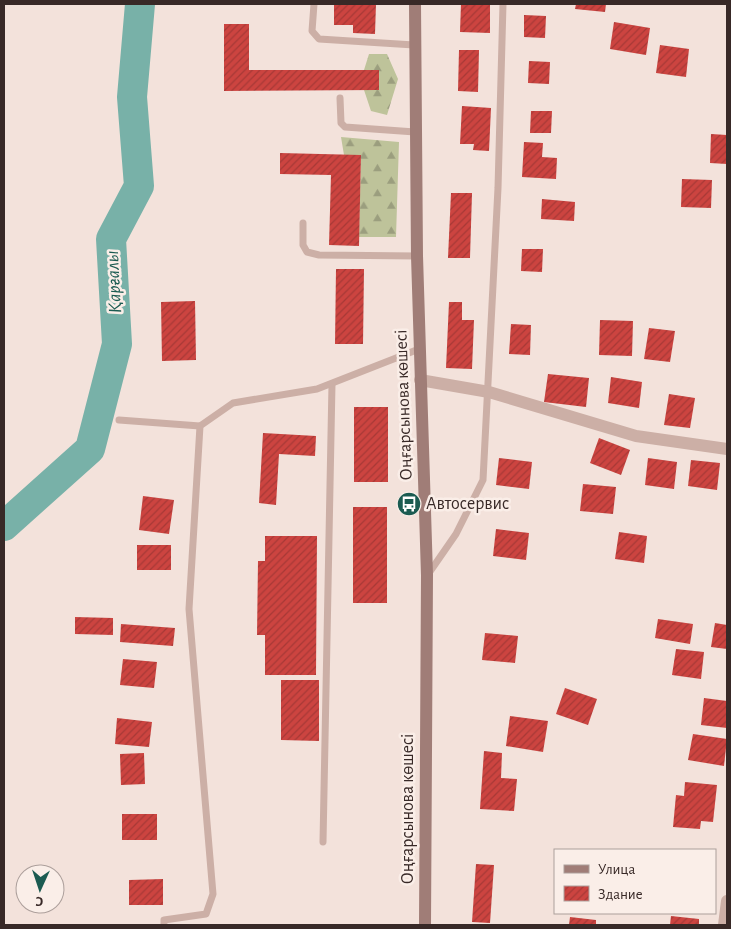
<svg xmlns="http://www.w3.org/2000/svg" width="731" height="929" viewBox="0 0 731 929" font-family="'Alegreya Sans',sans-serif">
<defs>
<pattern id="forest-firs" width="22" height="20" patternUnits="userSpaceOnUse" patternTransform="scale(1.25)"><rect width="22" height="20" fill="#bec39a"/><path d="M5 1l3.5 6h-7zM16 11l3.5 6h-7z" fill="#9b9e7e"/></pattern>
<pattern id="building-hatch" width="6" height="6" patternUnits="userSpaceOnUse" patternTransform="scale(1.25)"><rect width="6" height="6" fill="#cc4440"/><path d="M-1 1l2-2M0 6l6-6M5 7l2-2" fill="none" stroke="#a73936"/></pattern>
</defs>
<rect width="100%" height="100%" fill="#f3e2db"/>
<g fill="url(#forest-firs)">
<polygon points="369,54 387,54 398,79 387,115 371,111 364,90 379,90 379,70 364,70"/>
<polygon points="341,137 399,142 396,237 359,237 361,155 344,155"/>
</g>
<g fill="none" stroke-linecap="round" stroke-linejoin="round">
<polyline stroke="#78b1a8" stroke-width="30" points="4,526 90,449 117,344 111,239 139,186 132,97 140,4"/>
</g>
<g fill="url(#building-hatch)">
<polygon points="334,4 376,4 375,34 353,33 353,25 334,25"/>
<polygon points="461,4 490,4 490,33 460,32"/>
<polygon points="576,4 606,4 605,12 575,9"/>
<polygon points="524,15 546,16 545,38 524,37"/>
<polygon points="614,22 650,28 646,55 610,49"/>
<polygon points="224,24 249,24 249,70 379,70 379,90 224,91"/>
<polygon points="660,45 689,49 686,77 656,73"/>
<polygon points="459,50 479,50 478,92 458,91"/>
<polygon points="529,61 550,62 549,84 528,83"/>
<polygon points="462,106 491,108 489,151 473,150 474,144 460,144"/>
<polygon points="531,111 552,111 551,133 530,133"/>
<polygon points="711,134 727,135 727,164 710,163"/>
<polygon points="524,142 543,143 542,157 557,158 556,179 522,177"/>
<polygon points="280,153 361,155 359,246 329,245 331,175 280,174"/>
<polygon points="682,179 712,180 711,208 681,207"/>
<polygon points="451,193 472,193 470,258 448,258"/>
<polygon points="542,199 575,202 574,221 541,219"/>
<polygon points="522,249 543,249 542,272 521,271"/>
<polygon points="336,269 364,269 363,344 335,344"/>
<polygon points="195,301 196,360 162,361 161,302"/>
<polygon points="449,302 462,302 462,320 474,320 472,369 446,368"/>
<polygon points="600,320 633,321 632,356 599,355"/>
<polygon points="511,324 531,325 530,355 509,354"/>
<polygon points="649,328 675,331 670,362 644,359"/>
<polygon points="548,374 589,378 586,407 544,402"/>
<polygon points="611,377 642,382 639,408 608,403"/>
<polygon points="669,394 695,398 690,428 664,425"/>
<rect x="354" y="407" width="34" height="75"/>
<polygon points="263,433 316,436 315,456 279,454 276,505 259,503"/>
<polygon points="599,438 630,450 621,475 590,463"/>
<polygon points="499,458 532,462 529,489 496,485"/>
<polygon points="648,458 677,462 674,489 645,485"/>
<polygon points="691,460 720,463 717,490 688,486"/>
<polygon points="583,484 616,487 613,514 580,511"/>
<polygon points="143,496 174,500 169,534 139,530"/>
<rect x="353" y="507" width="34" height="96"/>
<polygon points="496,529 529,533 526,560 493,556"/>
<polygon points="619,532 647,536 644,563 615,559"/>
<polygon points="265,536 317,536 316,675 265,675 265,635 257,635 258,561 265,561"/>
<rect x="137" y="545" width="34" height="25"/>
<polygon points="75,617 113,618 113,635 75,634"/>
<polygon points="658,619 693,624 690,644 655,638"/>
<polygon points="715,623 727,625 727,649 711,647"/>
<polygon points="121,624 175,628 173,646 120,642"/>
<polygon points="485,633 518,636 515,663 482,660"/>
<polygon points="676,649 704,652 701,679 672,675"/>
<polygon points="123,659 157,662 154,688 120,685"/>
<polygon points="281,680 319,680 319,741 281,740"/>
<polygon points="565,688 597,699 588,725 556,714"/>
<polygon points="704,698 727,701 727,728 701,725"/>
<polygon points="510,716 548,721 543,752 506,746"/>
<polygon points="117,718 152,722 149,747 115,744"/>
<polygon points="693,734 727,739 724,766 688,760"/>
<polygon points="484,751 502,753 501,778 517,779 514,811 480,809"/>
<polygon points="144,753 145,784 121,785 120,754"/>
<polygon points="685,782 717,785 713,822 701,821 700,829 673,827 676,795 684,796"/>
<rect x="122" y="814" width="35" height="26"/>
<polygon points="476,864 494,865 490,923 472,922"/>
<polygon points="163,879 163,905 129,905 129,880"/>
<polygon points="671,916 699,919 699,925 670,925"/>
<polygon points="570,917 596,920 596,925 569,925"/>
</g>
<g fill="none" stroke-linecap="round" stroke-linejoin="round">
<g stroke="#ccafa6" stroke-width="7">
<polyline points="314,4 312,31 319,39 414,45"/>
<polyline points="340,98 341,123 345,127 415,132"/>
<polyline points="303,223 303,245 307,252 319,255 417,256"/>
<polyline points="119,420 200,426"/>
<polyline points="429,573 456,534 483,480 498,188 503,4"/>
<polyline points="323,842 332,384"/>
<polyline points="164,925 164,920 206,914 213,894 189,609 200,426 233,403 317,389 419,349"/>
</g>
<g stroke="#ccafa6" stroke-width="12">
<polyline points="420,380 489,392 636,436 727,449"/>
<polyline points="724,925 727,901"/>
</g>
<polyline stroke="#a07d77" stroke-width="12" points="415,4 417,256 427,575 425,925"/>
</g>
<defs>
<g id="bus-disc" transform="scale(1.25)"><circle r="9.5" fill="#1b5b51" stroke="#faeee8"/><path d="M-5-6H5V4H4V6H2V4H-2V6H-4V4H-5ZM-3.5-4V0h7V-4ZM-3.5 1.2v1.5H-2V1.2ZM2 1.2v1.5H3.5V1.2Z" fill="#fff"/></g>
</defs>
<g fill-rule="evenodd">
<use href="#bus-disc" x="409" y="504"/>
</g>
<g text-anchor="middle" dominant-baseline="central" stroke-width="5" stroke-linejoin="round" paint-order="stroke">
<g font-size="18" fill="#382927" stroke="#faeee8">
<text transform="translate(404 405) rotate(-92)">Оңғарсынова көшесі</text>
<text transform="translate(408 809) rotate(-90)">Оңғарсынова көшесі</text>
</g>
<g font-size="18" fill="#382927" stroke="#faeee8" text-anchor="start">
<text x="426" y="504">Автосервис</text>
</g>
<g font-size="19" font-style="italic" fill="#1b5b51" stroke="#faeee8">
<text transform="translate(114 282) rotate(-93)">Қарғалы</text>
</g>
</g>
<rect width="731" height="929" fill="none" stroke="#382927" stroke-width="10"/>
<rect x="554" y="849" width="162" height="65" fill="#faeee8" stroke="#ac9f9b"/>
<rect x="564" y="865" width="25" height="8" fill="#a07d77" stroke="#ac9f9b"/>
<text x="598" y="874" font-size="15" fill="#382927">Улица</text>
<rect x="564" y="886" width="25" height="15" fill="url(#building-hatch)" stroke="#ac9f9b"/>
<text x="598" y="899" font-size="15" fill="#382927">Здание</text>
<g transform="translate(40 889) rotate(183)"><circle r="24" fill="#faeee8" stroke="#ac9f9b"/>
<path d="M0-4L9 19L0 12L-9 19Z" fill="#1b5b51"/>
<text y="-8" font-size="14" font-weight="bold" text-anchor="middle" fill="#382927">С</text>
</g>
</svg>
